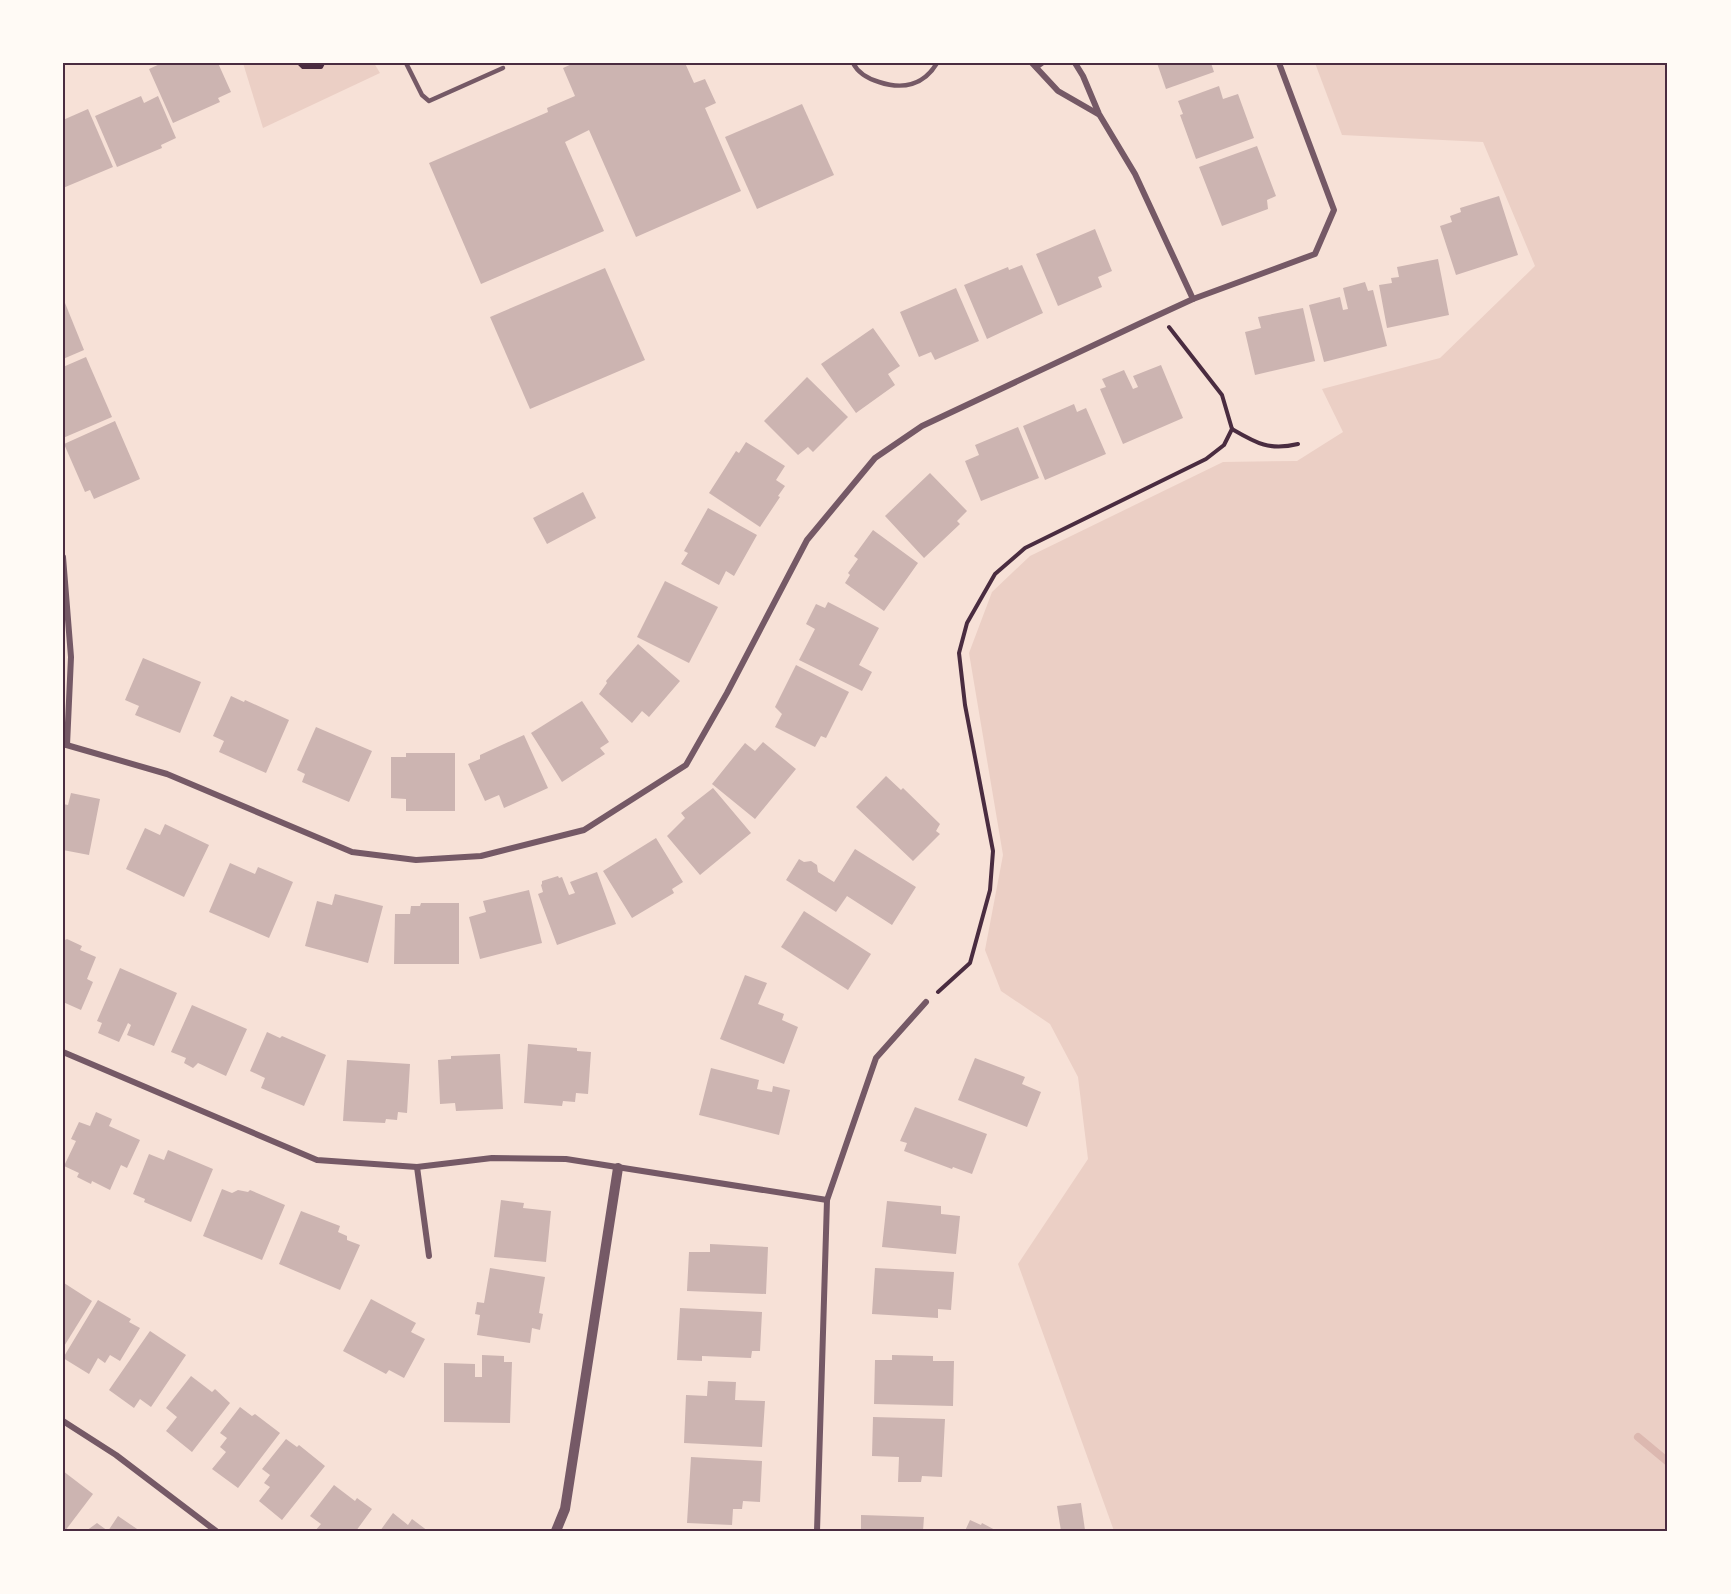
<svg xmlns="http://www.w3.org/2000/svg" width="1731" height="1594" viewBox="0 0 1731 1594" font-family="Spectral,serif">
<rect width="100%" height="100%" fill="#f7e1d7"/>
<g fill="#ebcfc5">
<polygon points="243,63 374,63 380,73 263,128"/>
<polygon points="1315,63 1668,63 1668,1531 1114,1531 1018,1264 1088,1159 1078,1077 1050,1024 1001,991 985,950 1003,855 969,653 992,592 1030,556 1223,462 1297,461 1343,432 1322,389 1440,358 1535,266 1483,142 1342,135"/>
</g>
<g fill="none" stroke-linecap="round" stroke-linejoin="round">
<polyline stroke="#dcb8b0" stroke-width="8" points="1638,1437 1668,1462"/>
</g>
<g fill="#ccb4b1">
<polygon points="162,63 218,63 231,92 218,98 220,102 173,123 149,69"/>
<polygon points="574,63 685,63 694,83 705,79 716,103 705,108 741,191 636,237 589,130 565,142 604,231 481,284 429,163 548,112 547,108 575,96 563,68"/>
<polygon points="1157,63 1211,63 1214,72 1166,89"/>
<polygon points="1219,86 1223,99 1238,94 1254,138 1196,159 1180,115 1183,114 1178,101"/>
<polygon points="141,96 144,103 158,96 176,138 161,145 162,148 117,167 95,116"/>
<polygon points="802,104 834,175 757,209 725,137"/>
<polygon points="88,109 113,167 63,188 63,120"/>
<polygon points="1257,146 1276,196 1267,200 1268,209 1222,226 1199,167"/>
<polygon points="1499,196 1518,255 1456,275 1440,226 1452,222 1450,216 1461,212 1460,208"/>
<polygon points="1095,229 1112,271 1098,277 1102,287 1058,306 1036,254"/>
<polygon points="1438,259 1449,315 1387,328 1379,285 1392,283 1391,278 1399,277 1397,267"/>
<polygon points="1022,265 1043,313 987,339 964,285 1008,267 1009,270"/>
<polygon points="605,268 645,360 530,409 490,317"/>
<polygon points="1365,282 1368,291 1373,290 1387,346 1324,362 1309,305 1340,297 1343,310 1348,309 1343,288"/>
<polygon points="956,288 979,341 935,360 931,352 919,357 900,312"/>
<polygon points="63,298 84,350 63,359"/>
<polygon points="1303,308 1315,361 1255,375 1245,332 1261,328 1258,317"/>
<polygon points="873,328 900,366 888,374 895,385 856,413 821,364"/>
<polygon points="86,357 112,417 63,438 63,367"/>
<polygon points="1161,365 1183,418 1123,444 1100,389 1106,387 1102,379 1124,370 1133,389 1138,387 1133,376"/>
<polygon points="807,377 848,417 813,452 808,447 798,455 764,421"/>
<polygon points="1074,404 1077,412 1086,408 1106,454 1045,480 1023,426"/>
<polygon points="115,421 140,479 94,499 90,490 85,492 64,444"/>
<polygon points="1018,427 1039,478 981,501 965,461 979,455 975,445"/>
<polygon points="746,442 785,466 776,480 785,486 778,496 780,497 760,527 709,493 736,451 739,453"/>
<polygon points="930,473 967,511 957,521 960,524 924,558 885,516"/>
<polygon points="583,492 596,518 547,544 533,518"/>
<polygon points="708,508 757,535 734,576 726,571 719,585 681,564 688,553 684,551"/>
<polygon points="873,530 918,563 884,611 845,583 850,575 848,573 858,559 854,556"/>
<polygon points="665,581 718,607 689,663 637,637"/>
<polygon points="828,602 879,628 859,665 872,672 862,691 799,660 815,629 806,624 816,604 825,608"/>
<polygon points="638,644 680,681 649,717 642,711 632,723 599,694 607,683 606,681"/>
<polygon points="143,658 201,682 180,733 135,715 139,706 125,700"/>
<polygon points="796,665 849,692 826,738 821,736 815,747 775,727 782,714 775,707"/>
<polygon points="231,696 244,702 245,700 289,720 266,773 219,752 224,741 213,736"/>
<polygon points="582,701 609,742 600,748 605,754 562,782 531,733"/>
<polygon points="316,727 372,751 349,802 302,782 305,774 297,770"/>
<polygon points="524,735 548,788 504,808 499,795 485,801 468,764 480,759 480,755"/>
<polygon points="763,742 796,769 755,819 712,784 745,743 755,751"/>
<polygon points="406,753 455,753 455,811 406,811 406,799 391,798 391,757 406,757"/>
<polygon points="886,776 901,790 903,788 940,824 936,831 940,834 913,861 856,807"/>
<polygon points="713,788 751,833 700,875 667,836 685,818 681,813"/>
<polygon points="71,793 100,799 89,855 63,850 63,804 68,805"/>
<polygon points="165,824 209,845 184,897 126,869 145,828 160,835"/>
<polygon points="656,838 683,882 672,889 674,893 632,918 603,871"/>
<polygon points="855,849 916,887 892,925 847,896 836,912 786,880 799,859 804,862 811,861 817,865 818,872 834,882"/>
<polygon points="230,863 255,874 258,867 293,882 269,938 209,912"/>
<polygon points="597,872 616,924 557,945 538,894 543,892 541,885 542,884 542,881 558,876 559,878 562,877 569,895 575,893 570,882"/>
<polygon points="529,890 542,943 480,959 469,917 486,912 483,901"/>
<polygon points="335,894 383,906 368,963 305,946 317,901 332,905"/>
<polygon points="421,903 459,903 459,964 394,964 395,914 410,914 411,906 420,906"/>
<polygon points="804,911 871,954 848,990 781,947"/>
<polygon points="67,939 82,946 80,950 96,957 87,979 93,982 81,1010 63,1002 63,941"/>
<polygon points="120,968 177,993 154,1046 127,1035 131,1025 128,1023 119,1042 98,1033 102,1023 97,1021"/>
<polygon points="745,975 767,983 758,1004 784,1014 782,1020 798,1027 784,1064 720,1039"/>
<polygon points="192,1005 247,1029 226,1076 198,1063 193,1068 184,1063 186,1058 171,1052"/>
<polygon points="267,1032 280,1038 282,1036 326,1055 304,1106 261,1088 265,1078 250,1071"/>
<polygon points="528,1044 577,1048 577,1051 591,1052 588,1094 576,1093 575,1102 563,1101 562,1106 524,1103"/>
<polygon points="500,1054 503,1109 456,1111 455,1103 440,1104 438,1060 451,1059 451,1056"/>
<polygon points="975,1058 1025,1077 1022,1084 1041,1092 1027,1127 958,1100"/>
<polygon points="347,1060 410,1064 407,1113 398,1112 397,1120 386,1119 385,1123 343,1121"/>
<polygon points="711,1068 759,1080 757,1089 772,1092 773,1086 790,1090 779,1135 699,1115"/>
<polygon points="915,1107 987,1134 972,1174 953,1167 952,1169 904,1151 907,1143 900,1141"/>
<polygon points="96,1112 112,1119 109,1126 140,1140 127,1168 121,1165 110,1190 92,1181 91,1184 77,1177 79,1173 64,1166 76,1141 71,1139 79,1122 90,1126"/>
<polygon points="168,1150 213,1169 191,1222 144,1202 145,1199 133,1194 149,1154 164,1160"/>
<polygon points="222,1189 232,1193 238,1190 248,1192 250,1190 285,1205 262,1260 203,1236"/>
<polygon points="501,1200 524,1203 523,1208 551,1211 546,1262 494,1257"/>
<polygon points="887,1201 941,1206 941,1214 960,1216 956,1254 882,1247"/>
<polygon points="301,1211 340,1226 338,1232 347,1236 347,1240 360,1245 340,1290 279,1264"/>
<polygon points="710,1244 768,1247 766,1294 687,1291 689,1252 710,1252"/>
<polygon points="490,1268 545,1277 539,1313 543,1314 540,1330 532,1328 530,1343 477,1335 480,1315 475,1314 477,1302 484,1303"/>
<polygon points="875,1268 954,1272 951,1310 938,1309 938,1318 872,1314"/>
<polygon points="64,1283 92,1301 63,1348 63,1284"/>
<polygon points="371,1299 416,1323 411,1332 425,1339 404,1378 389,1370 386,1374 343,1351"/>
<polygon points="98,1300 131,1319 129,1322 140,1328 120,1361 110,1355 105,1363 98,1358 89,1374 63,1358"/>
<polygon points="680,1308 762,1312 760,1351 752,1351 751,1358 702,1356 702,1361 677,1360"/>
<polygon points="150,1331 186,1355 151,1407 140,1399 134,1408 109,1390"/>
<polygon points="482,1355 504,1356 504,1362 512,1362 510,1423 444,1422 444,1363 475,1364 475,1377 482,1377"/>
<polygon points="892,1355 933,1356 933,1361 954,1361 953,1406 874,1404 875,1360 892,1360"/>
<polygon points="191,1376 212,1392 215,1389 230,1403 192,1452 166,1431 177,1417 166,1408"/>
<polygon points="708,1381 736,1382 735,1400 765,1401 762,1447 684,1443 686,1395 707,1396"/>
<polygon points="240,1407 252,1416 255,1414 280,1433 238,1488 212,1469 226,1452 220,1447 227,1438 220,1433"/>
<polygon points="873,1417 945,1419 942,1477 922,1476 921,1482 898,1482 899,1457 872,1456"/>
<polygon points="286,1439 297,1447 299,1445 325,1466 282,1520 259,1501 270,1487 264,1483 270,1475 262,1469"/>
<polygon points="691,1457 762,1461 760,1502 743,1501 742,1509 733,1509 732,1525 687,1523"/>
<polygon points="63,1471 93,1494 65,1531 63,1531"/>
<polygon points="334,1485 355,1501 357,1498 372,1509 356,1531 315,1531 321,1524 310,1516"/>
<polygon points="1081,1503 1085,1530 1061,1531 1057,1506"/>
<polygon points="393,1513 408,1525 412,1519 428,1531 380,1531"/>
<polygon points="861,1515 924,1517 923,1531 861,1531"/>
<polygon points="118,1516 140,1531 86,1531 97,1523 108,1531"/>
<polygon points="970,1520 981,1525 982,1523 997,1531 965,1531"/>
</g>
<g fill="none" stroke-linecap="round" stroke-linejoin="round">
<g stroke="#4a2c40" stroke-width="4">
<polyline points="299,63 303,67 321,67 323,63"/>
<path d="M1232 429C1256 443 1269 451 1298 444"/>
<polyline points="938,992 970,963 990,890 993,851 965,705 959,653 967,623 995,574 1025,548 1206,459 1224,445 1232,429 1222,395 1169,327"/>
</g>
<g stroke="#755966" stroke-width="4.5">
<polyline points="406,63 422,95 429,101 503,68"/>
<path d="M853 63C858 73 869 79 879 82 903 90 924 85 937 63"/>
<polyline points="1036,68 1043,63"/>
</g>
<g stroke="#755966" stroke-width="6">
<polyline points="1032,63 1058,91 1098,114"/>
<polyline points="1075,63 1083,76 1099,114 1135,174 1193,299"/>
<polyline points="63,557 71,657 67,745"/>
<polyline points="63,744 167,774 352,852 416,860 481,856 584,830 686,765 727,693 807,540 875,458 922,426 1143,322 1193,299 1315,254 1334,210 1279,63"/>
<polyline points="63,1052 317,1160 417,1167 492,1158 566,1159 827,1200"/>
<polyline points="417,1167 429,1256"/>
<polyline points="63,1421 116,1455 216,1531"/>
<polyline points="817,1531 827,1200 876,1058 926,1002"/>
</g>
<polyline stroke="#755966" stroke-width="10" points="556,1531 565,1509 618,1168"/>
</g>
<rect width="1731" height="1594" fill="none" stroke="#fffaf5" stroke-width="129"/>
<rect x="64" y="64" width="1602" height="1466" fill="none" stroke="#4a2c40" stroke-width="2"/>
</svg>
